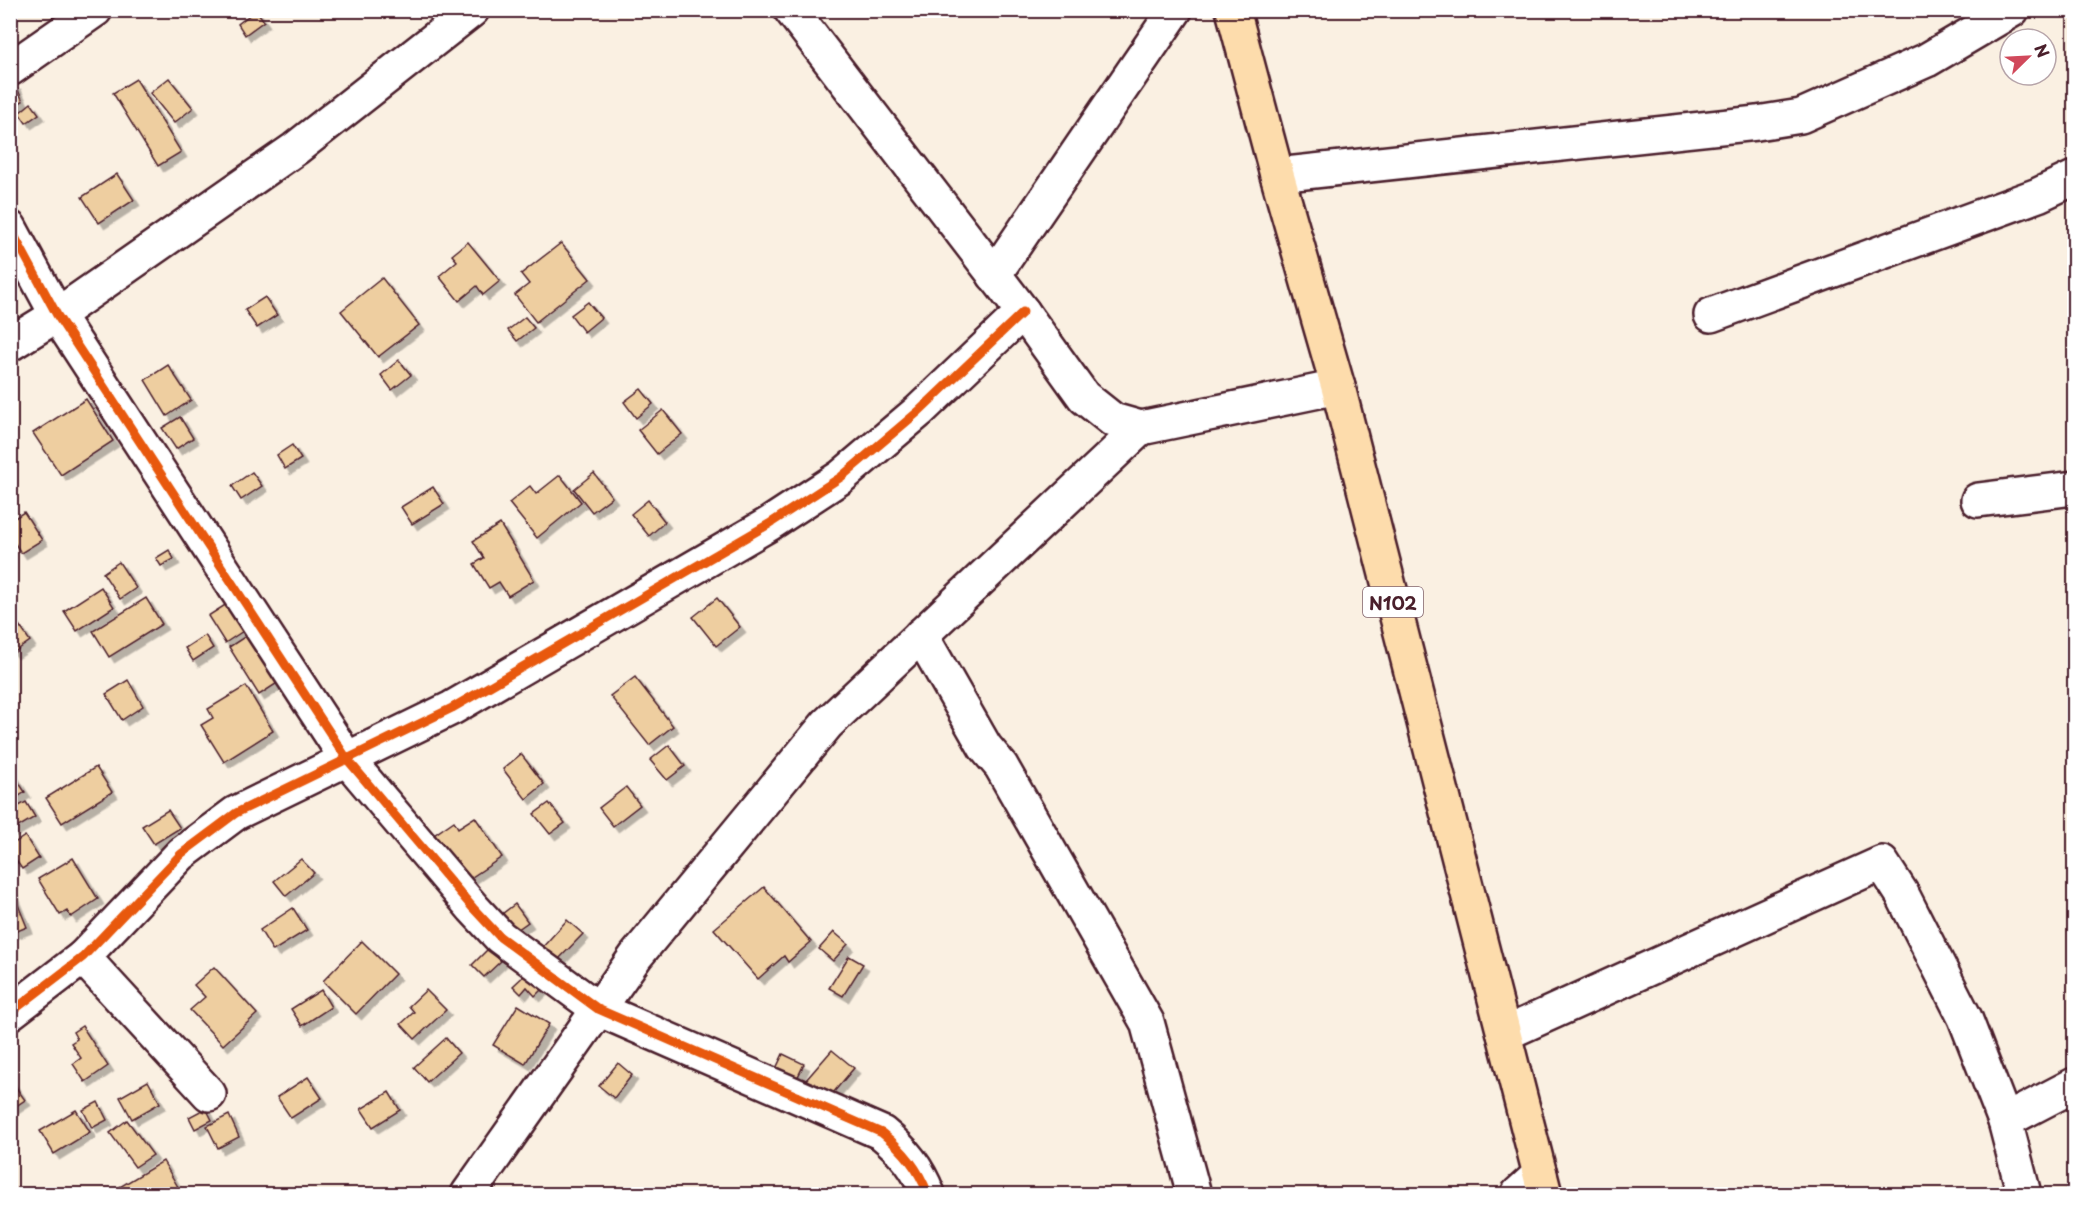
<svg xmlns="http://www.w3.org/2000/svg" width="2085" height="1205" viewBox="0 0 2085 1205" font-family="'Playpen Sans',sans-serif">
<defs>
<filter id="shadow"><feDropShadow dx="5.5" dy="5.5" stdDeviation="0" flood-color="#0004"/></filter>
</defs>
<rect width="100%" height="100%" fill="#faf0e2"/>
<filter id="ink" filterUnits="userSpaceOnUse"><feTurbulence type="fractalNoise" baseFrequency=".0167" numOctaves="2"/><feDisplacementMap in="SourceGraphic" scale="12" xChannelSelector="R" yChannelSelector="G"/><feConvolveMatrix kernelMatrix="1 2 1 2 8 2 1 2 1" color-interpolation-filters="sRGB"/></filter>
<g filter="url(#ink)">
<g fill="#eecea0" stroke="#4a1f2b" stroke-width="1.5" filter="url(#shadow)">
<polygon points="256,10 264,21 245,35 238,24"/>
<polygon points="169,78 193,108 174,123 150,93"/>
<polygon points="136,79 181,152 158,166 113,93"/>
<polygon points="15,84 23,101 10,108 10,86"/>
<polygon points="31,103 39,114 26,123 19,113"/>
<polygon points="117,174 134,200 99,223 82,197"/>
<polygon points="468,242 500,281 483,295 477,286 459,301 439,276 457,261 452,255"/>
<polygon points="561,243 590,279 536,322 515,295 529,284 521,274"/>
<polygon points="382,278 419,325 378,357 341,311"/>
<polygon points="265,297 277,315 257,328 245,310"/>
<polygon points="588,302 601,318 584,332 571,315"/>
<polygon points="525,317 534,328 517,341 508,330"/>
<polygon points="399,360 411,375 392,390 381,375"/>
<polygon points="168,365 191,400 167,416 145,380"/>
<polygon points="641,389 653,404 636,418 624,402"/>
<polygon points="86,399 113,441 61,475 33,433"/>
<polygon points="663,410 682,434 657,454 638,430"/>
<polygon points="180,417 193,438 176,449 162,428"/>
<polygon points="292,445 301,459 285,469 277,455"/>
<polygon points="252,472 262,486 241,500 232,486"/>
<polygon points="594,473 612,497 592,512 574,489"/>
<polygon points="560,475 581,502 537,538 509,503 530,486 536,494"/>
<polygon points="433,487 444,504 412,524 401,507"/>
<polygon points="648,500 665,522 649,536 631,514"/>
<polygon points="24,512 42,540 21,553 10,536 10,521"/>
<polygon points="500,524 534,580 508,596 499,582 489,588 474,564 484,558 473,541"/>
<polygon points="169,550 174,559 161,566 156,558"/>
<polygon points="119,562 136,588 120,599 103,573"/>
<polygon points="101,587 114,607 77,631 64,611"/>
<polygon points="146,598 162,624 109,657 93,631"/>
<polygon points="717,598 740,627 716,646 693,617"/>
<polygon points="233,600 249,627 225,643 208,616"/>
<polygon points="19,625 30,641 13,653 10,649 10,630"/>
<polygon points="252,632 282,680 259,695 229,647"/>
<polygon points="205,635 213,648 193,661 185,648"/>
<polygon points="635,677 673,726 649,745 610,696"/>
<polygon points="128,680 143,706 122,720 106,694"/>
<polygon points="246,686 273,731 224,762 201,725 213,718 208,709"/>
<polygon points="669,745 685,766 667,780 650,760"/>
<polygon points="521,754 544,784 526,799 503,769"/>
<polygon points="96,767 112,792 62,823 46,798"/>
<polygon points="10,769 25,792 10,802"/>
<polygon points="626,787 640,805 613,826 599,808"/>
<polygon points="26,802 35,817 10,832 10,811"/>
<polygon points="549,803 565,823 550,834 534,814"/>
<polygon points="168,810 180,828 154,844 142,826"/>
<polygon points="475,817 502,857 466,881 434,835 454,821 458,828"/>
<polygon points="25,836 39,858 22,869 10,852 10,846"/>
<polygon points="73,858 98,899 71,917 67,911 60,915 38,879"/>
<polygon points="301,859 314,873 286,896 274,881"/>
<polygon points="10,885 27,927 10,934"/>
<polygon points="764,887 811,942 788,962 784,956 758,979 714,929"/>
<polygon points="515,904 528,922 514,932 502,914"/>
<polygon points="293,908 307,930 273,951 260,930"/>
<polygon points="567,920 583,934 555,963 541,949"/>
<polygon points="834,932 848,944 833,961 819,949"/>
<polygon points="362,941 395,974 356,1014 323,981"/>
<polygon points="488,949 501,961 484,977 472,965"/>
<polygon points="849,956 863,964 843,996 829,988"/>
<polygon points="214,967 257,1014 223,1045 190,1010 205,997 194,985"/>
<polygon points="530,970 545,986 535,996 527,987 521,994 513,986"/>
<polygon points="321,990 331,1007 302,1026 291,1009"/>
<polygon points="426,990 446,1010 415,1039 401,1024 414,1012 409,1006"/>
<polygon points="518,1005 549,1024 525,1064 493,1045"/>
<polygon points="82,1026 108,1066 85,1082 73,1064 81,1058 71,1043 77,1039 73,1032"/>
<polygon points="446,1038 459,1053 427,1082 414,1067"/>
<polygon points="832,1050 854,1068 828,1099 806,1080"/>
<polygon points="783,1054 804,1064 793,1087 772,1077"/>
<polygon points="618,1063 632,1075 614,1098 599,1086"/>
<polygon points="308,1077 322,1098 291,1118 277,1097"/>
<polygon points="10,1079 25,1100 10,1110"/>
<polygon points="148,1081 160,1103 132,1119 120,1097"/>
<polygon points="389,1092 400,1110 373,1127 361,1109"/>
<polygon points="98,1102 107,1120 92,1128 83,1110"/>
<polygon points="206,1108 212,1120 195,1129 189,1117"/>
<polygon points="76,1110 90,1132 54,1154 40,1131"/>
<polygon points="229,1115 239,1137 218,1148 207,1126"/>
<polygon points="127,1120 153,1155 135,1167 110,1133"/>
<polygon points="163,1161 178,1187 166,1194 108,1194"/>
</g>
<g fill="none" stroke-linecap="round" stroke-linejoin="round">
<g stroke="#4a1f2b" stroke-width="38">
<g id="street">
<polyline points="791,10 1023,312 1084,397 1113,420 1141,428 1338,387"/>
<polyline points="10,69 95,10"/>
<polyline points="1277,175 1757,123 1801,116 1927,60 2012,10"/>
<path d="M10 228 57 315 347 759 473 908 500 937 598 1009 882 1133C904 1151 918 1168 928 1194"/>
<polyline points="994,275 1175,10"/>
<polyline points="1711,315 2038,195 2074,178"/>
<polyline points="10,344 57,315 295,149 472,10"/>
<polyline points="1978,500 2074,488"/>
<polyline points="921,635 985,747 1001,766 1147,1022 1194,1194"/>
<polyline points="83,957 209,1094"/>
<polyline points="10,1013 83,957 181,854 236,813 452,708 769,524 841,477 919,411 1023,312"/>
<polyline points="1504,1034 1882,863 1902,894 1965,1018 2005,1121 2024,1194"/>
<polyline points="2005,1121 2074,1085"/>
<polyline points="468,1194 636,956 827,724 1141,428"/>
<polyline points="1518,1194 1540,1174"/>
</g>
</g>
<g stroke="#4a1f2b" stroke-width="38">
<polyline id="primary" points="1233,10 1277,175 1338,387 1545,1194"/>
</g>
<use href="#street" stroke="#fff" stroke-width="33"/>
<use href="#primary" stroke="#fddcac" stroke-width="33"/>
<g stroke="#fff" stroke-width="13">
<g id="cycleway">
<path d="M10 228 57 315 347 759 473 908 500 937 598 1009 882 1133C904 1151 918 1168 928 1194"/>
<polyline points="10,1013 83,957 181,854 236,813 452,708 769,524 841,477 919,411 1023,312"/>
</g>
</g>
<use href="#cycleway" stroke="#e8590c" stroke-width="9"/>
</g>
</g>
<g text-anchor="middle" dominant-baseline="central" stroke-width="4.5" stroke-linejoin="round" paint-order="stroke">
<rect fill="#fff" stroke="#80626b" stroke-width="1.5" x="1363" y="587" width="60" height="30" rx="4.5"/>
<g font-size="18" font-weight="bold" fill="#4a1f2b">
<text x="1393" y="602">N102</text>
</g>
</g>
<rect width="2085" height="1205" fill="none" stroke="#fff" stroke-width="36"/>
<rect x="18" y="18" width="2049" height="1169" fill="none" stroke="#4a1f2b" stroke-width="2" filter="url(#ink)"/>
<g transform="translate(2028 57) rotate(66)"><circle r="28" fill="#ffffff" stroke="#b7a5aa" stroke-width="1.5"/>
<path d="M0-4.5L10 22L0 15L-10 22Z" fill="#d1495b"/>
<text y="-9" font-size="16" font-weight="bold" text-anchor="middle" fill="#4a1f2b">N</text>
</g>
</svg>
